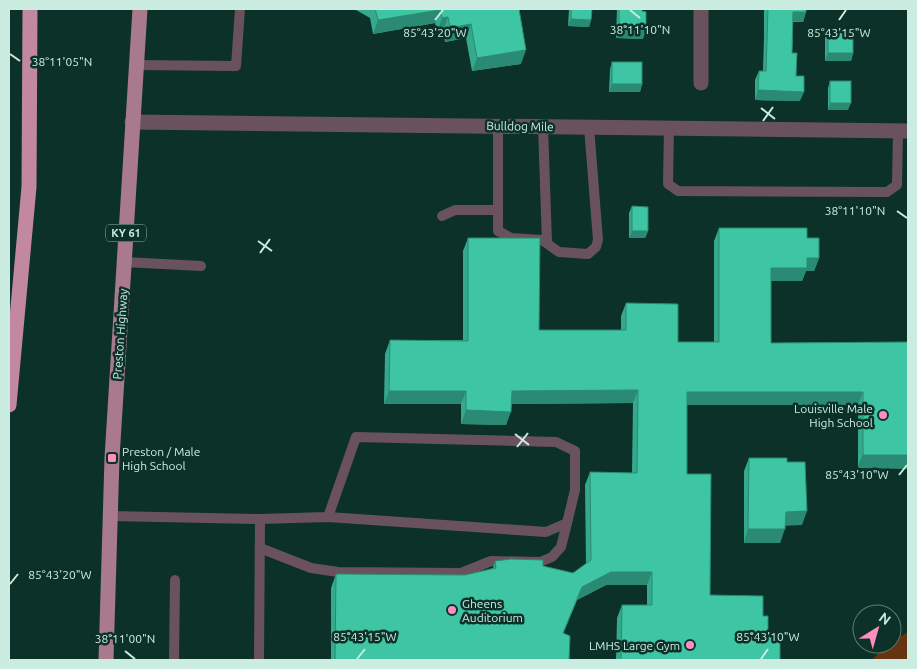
<svg xmlns="http://www.w3.org/2000/svg" width="917" height="669" viewBox="0 0 917 669" font-family="Ubuntu,sans-serif">
<rect width="100%" height="100%" fill="#0c3128"/>
<polygon fill="#653511" points="908,632 908,660 872,660 886,645 892,644 892,641"/>
<g fill="none" stroke-linecap="round" stroke-linejoin="round">
<g stroke="#6a525c" stroke-width="10">
<polyline points="136,65 236,66 240,9"/>
<polyline points="498,126 498,231 511,238 542,240 559,252 588,254 596,247 598,240 589,127"/>
<polyline points="543,126 547,243"/>
<polyline points="669,128 668,184 678,191 887,192 897,185 898,131"/>
<polyline points="442,216 455,210 497,210"/>
<polyline points="124,262 201,266"/>
<polyline points="110,516 260,519 259,660"/>
<polyline points="260,519 328,517 356,437 556,442 575,451 575,490 567,523 546,532 328,517"/>
<polyline points="260,548 311,568 338,572 461,573 491,561 540,562 552,557 561,547 567,523"/>
<polyline points="174,660 175,580"/>
</g>
<g stroke="#6a525c" stroke-width="15">
<polyline points="701,9 701,83"/>
<polyline points="132,122 908,131"/>
</g>
<polyline stroke="#a9798c" stroke-width="15" points="106,660 112,458 140,9"/>
<polyline stroke="#c1889f" stroke-width="15" points="9,405 29,187 30,9"/>
</g>
<g fill="#34a98d">
<polygon points="356,9 519,9 521,64 472,71 466,38 445,42 443,31 437,32 435,23 373,34 370,18 356,10"/>
<polygon points="569,9 592,9 591,20 589,27 568,26"/>
<polygon points="617,9 642,9 643,39 616,38"/>
<polygon points="764,9 806,9 806,12 803,22 793,22 792,53 800,101 755,100 755,80 759,71 763,71 764,37"/>
<polygon points="828,29 853,53 851,61 825,61 825,37"/>
<polygon points="612,62 642,84 640,92 609,92 610,69"/>
<polygon points="830,81 848,110 828,110 828,88"/>
<polygon points="632,206 648,231 645,238 629,238 629,213"/>
<polygon points="719,228 807,238 819,258 814,271 806,271 802,281 771,281 771,343 908,342 858,468 858,405 687,405 687,474 710,595 763,616 768,635 780,660 825,660 616,660 617,618 622,605 647,605 647,585 606,585 577,600 563,634 569,660 331,660 331,588 336,574 465,575 493,568 495,561 543,566 573,573 586,564 585,485 590,472 632,473 633,403 512,404 506,425 461,424 461,404 384,404 385,354 390,340 463,340 463,251 468,238 539,330 621,330 621,316 626,303 678,342 714,342 714,241"/>
<polygon points="749,458 787,462 802,525 785,525 780,543 744,543 744,471"/>
</g>
<g fill="#2b8a73">
<polygon points="440,10 435,23 373,34 378,20"/>
<polygon points="793,12 806,12 803,22 790,21"/>
<polygon points="448,17 443,31 437,32 442,18"/>
<polygon points="571,19 591,20 589,27 568,26"/>
<polygon points="471,24 466,38 445,42 450,28"/>
<polygon points="619,31 646,31 643,39 616,38"/>
<polygon points="526,50 521,64 472,71 477,58"/>
<polygon points="828,53 853,53 851,61 825,61"/>
<polygon points="612,84 642,84 640,92 609,92"/>
<polygon points="758,90 804,92 800,101 755,100"/>
<polygon points="830,103 851,103 848,110 828,110"/>
<polygon points="632,231 648,231 645,238 629,238"/>
<polygon points="807,258 819,258 814,271 806,271 802,281 766,281 771,268"/>
<polygon points="638,390 633,403 507,404 512,391"/>
<polygon points="389,391 466,391 461,404 384,404"/>
<polygon points="687,392 863,392 858,405 682,405"/>
<polygon points="466,410 511,412 506,425 461,424"/>
<polygon points="863,455 908,455 908,469 858,468"/>
<polygon points="807,511 802,525 781,526 786,512"/>
<polygon points="748,529 785,529 780,543 744,543"/>
<polygon points="611,572 652,572 647,585 606,585 577,600 558,647 582,587"/>
</g>
<g fill="#3dc5a4" stroke="#2b8a73">
<polygon points="375,9 519,9 526,50 477,58 471,24 450,28 448,17 442,18 440,10 378,20"/>
<polygon points="571,9 592,9 591,20 571,19"/>
<polygon points="619,9 642,9 642,11 646,12 646,31 619,31"/>
<polygon points="768,9 806,9 806,12 793,12 792,53 797,53 796,76 804,76 804,92 758,90 759,71 766,71"/>
<rect x="828" y="29" width="25" height="24"/>
<rect x="612" y="62" width="30" height="22"/>
<rect x="830" y="81" width="21" height="22"/>
<polygon points="632,206 648,207 648,231 632,231"/>
<polygon points="719,228 807,228 807,238 819,238 819,258 807,258 807,268 771,268 771,343 908,342 908,455 863,455 863,392 687,392 687,474 711,474 710,595 763,596 763,616 768,616 768,635 780,635 780,660 825,660 621,660 622,605 652,605 652,572 611,572 582,587 563,633 570,636 569,660 335,660 336,574 465,575 496,568 495,561 511,559 543,560 543,566 573,573 591,560 590,472 637,473 638,390 512,391 511,412 466,410 466,391 389,391 390,340 468,341 468,238 540,238 539,330 626,330 626,303 678,304 678,342 719,342"/>
<polygon points="749,458 787,458 787,462 805,462 807,511 786,512 785,529 748,529"/>
</g>
<path fill="none" stroke="#cbece1" stroke-width="2" d="M630 10 640 18M435 20 443 10M839 20 846 10M10 54 20 61M761 108 775 119M763 121 773 107M897 211 907 218M258 241 272 251M260 253 270 239M515 434 529 445M517 447 528 433M899 475 907 465M10 584 18 574M125 651 135 659M357 659 365 649M761 659 768 649"/>
<g fill="#fd8ebf" stroke="#0c3128" stroke-width="2">
<circle cx="883" cy="415" r="5"/>
<rect x="107" y="453" width="10" height="10" rx="2.5"/>
<circle cx="452" cy="610" r="5"/>
<circle cx="690" cy="645" r="5"/>
</g>
<g text-anchor="middle" dominant-baseline="central" stroke-width="5" stroke-linejoin="round" paint-order="stroke">
<rect fill="#0c3128" stroke="#92b4aa" stroke-width="1" x="106" y="224.5" width="40" height="17" rx="4"/>
<g font-size="11" font-weight="bold" fill="#cbece1">
<text x="126" y="233">KY 61</text>
</g>
<g font-size="12" fill="#cbece1" stroke="#0c3128">
<text transform="translate(520 126) rotate(1)">Bulldog Mile</text>
<text transform="translate(120 334) rotate(-86)">Preston Highway</text>
</g>
<g font-size="12" fill="#cbece1" stroke="#0c3128" text-anchor="end">
<text x="873" y="408">Louisville Male<tspan x="873" dy="14">High School</tspan></text>
<text x="122" y="451" text-anchor="start">Preston / Male<tspan x="122" dy="14">High School</tspan></text>
<text x="462" y="603" text-anchor="start">Gheens<tspan x="462" dy="14">Auditorium</tspan></text>
<text x="680" y="645">LMHS Large Gym</text>
</g>
</g>
<g font-size="12" text-anchor="middle" fill="#cbece1" stroke="#0c3128" stroke-width="5" stroke-linejoin="round" paint-order="stroke">
<text x="640" y="34">38°11'10"N</text>
<text x="435" y="37">85°43'20"W</text>
<text x="839" y="37">85°43'15"W</text>
<text x="62" y="66">38°11'05"N</text>
<text x="855" y="215">38°11'10"N</text>
<text x="857" y="479">85°43'10"W</text>
<text x="60" y="579">85°43'20"W</text>
<text x="365" y="641">85°43'15"W</text>
<text x="768" y="641">85°43'10"W</text>
<text x="125" y="643">38°11'00"N</text>
</g>
<rect width="917" height="669" fill="none" stroke="#cbece1" stroke-width="20"/>
<g transform="translate(877 629) rotate(37)"><circle r="24" fill="#0c3128" stroke="#587c72"/>
<path d="M0-4L9 19L0 12L-9 19Z" fill="#fd8ebf"/>
<text y="-8" font-size="14" font-weight="bold" text-anchor="middle" fill="#cbece1">N</text>
</g>
</svg>
